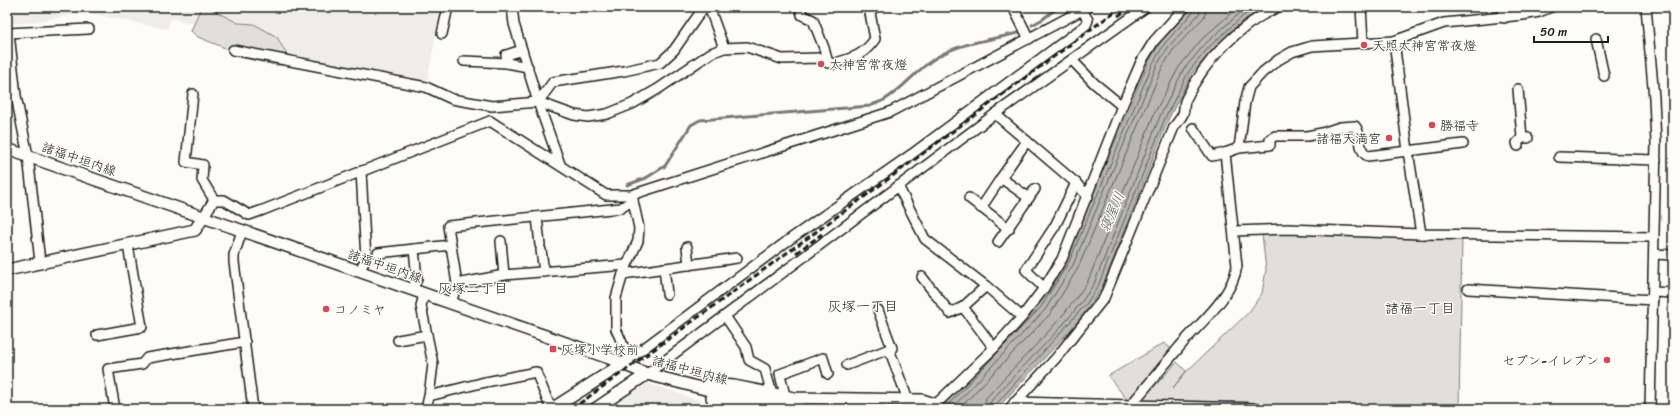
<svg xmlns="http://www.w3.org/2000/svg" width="1680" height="416" viewBox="0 0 1680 416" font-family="Sriracha,'Klee One',sans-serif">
<rect width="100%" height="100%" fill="#fdfcf7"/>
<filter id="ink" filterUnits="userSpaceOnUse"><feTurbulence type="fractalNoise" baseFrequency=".025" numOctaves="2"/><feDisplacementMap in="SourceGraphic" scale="8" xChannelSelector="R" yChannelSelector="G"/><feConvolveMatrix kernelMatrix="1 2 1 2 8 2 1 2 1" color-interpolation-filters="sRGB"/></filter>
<g filter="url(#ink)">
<g fill="#eeede9">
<polygon points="7,7 201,7 194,24 171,18 167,29 88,13 26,23 7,24"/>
<polygon points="207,7 441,7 427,82 288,57 277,37 254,24 238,23"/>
<polygon points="647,383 677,393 724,409 609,409"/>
</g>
<g fill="#e0dfdb" stroke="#7e7e7c">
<polygon points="201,7 207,7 238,23 254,24 277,37 288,57 284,65 275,65 231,55 230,50 198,37 191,31"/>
<polygon points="1293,233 1462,239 1459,409 1290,409 1249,402 1160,402 1146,404 1142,400 1177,362 1186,371 1172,389 1186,372 1249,312 1262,293 1266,270 1262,234"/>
<polygon points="1164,343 1174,351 1129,402 1108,376"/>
</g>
<path fill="#b7b6b2" stroke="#797876" d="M1193 7H1265L1246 20 1213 50 1192 73 1168 120 1102 288C1073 333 1032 369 997 409H938L1038 304 1065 260 1149 61 1161 41Z"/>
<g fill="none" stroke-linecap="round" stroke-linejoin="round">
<g stroke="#5a5a58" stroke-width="1">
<polyline points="944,409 1041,307 1069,262 1153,63 1165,43 1194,11 1196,7"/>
<polyline points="951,409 1045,310 1073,265 1157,65 1169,46 1199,14 1201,7"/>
<polyline points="959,409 1050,314 1078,268 1162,68 1173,50 1204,17 1207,7"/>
<path d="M983 409 986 398C1020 359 1060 325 1088 281L1154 114 1179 67 1202 39 1238 7"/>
<path d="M989 409 991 401C1025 362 1066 328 1094 284L1160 116 1184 69 1206 43 1240 13 1249 7"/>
<polyline points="994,409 995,406 999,401 1087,303 1098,286 1165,118 1189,71 1210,46 1243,16 1258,7"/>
</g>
<g stroke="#797876" stroke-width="3">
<polyline points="1032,25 1043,19 1058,7"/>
<path d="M627 185 646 178 665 166 691 125 700 120 870 106C874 104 880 102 884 100 904 89 918 67 939 56 963 42 991 40 1018 33"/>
</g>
<g stroke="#1c1c1c" stroke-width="12">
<g id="minor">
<polyline points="512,7 514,24 538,102 560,164"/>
<polyline points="709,7 724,48"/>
<polyline points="800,7 802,15 813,20 824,48 828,63"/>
<polyline points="1013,7 1029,39"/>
<polyline points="1361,7 1363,42"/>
<polyline points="1502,7 1504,18"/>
<polyline points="1646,7 1654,98 1656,144 1650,409"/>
<polyline points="7,33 89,29"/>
<polyline points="9,33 16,96 28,156 40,262"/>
<polyline points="442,34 448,7"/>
<polyline points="1596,39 1604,76"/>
<polyline points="1394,41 1408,151 1421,234"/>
<path d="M233 50 426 87 452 99 492 106 538 102 574 115 588 117 607 114 632 104 658 89 711 53 724 48 747 47 782 59 819 58 833 64C853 57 862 57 875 39L870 13 875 7"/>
<polyline points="522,50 506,55 507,63 528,67"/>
<polyline points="1072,60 1094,83 1122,106"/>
<polyline points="464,61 507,63"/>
<polyline points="1518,89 1522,138"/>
<polyline points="193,94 186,162 203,165 202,180 214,200"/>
<polyline points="538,102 553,82 624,71 660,63 674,50 704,7"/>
<polyline points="995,114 1076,183 1088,197"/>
<polyline points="490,121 606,195 631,195 890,112 1088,7"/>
<path d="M1193 128 1212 156 1225 153 1239 148 1270 145V139L1275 136H1307L1322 133 1340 127 1355 126C1363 135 1357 151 1368 156L1463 144"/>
<polyline points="1518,146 1517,143 1522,138 1528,138"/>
<polyline points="1239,148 1245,102 1249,87 1263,72 1278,60 1292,52 1312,46 1394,41 1444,23 1523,15 1539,12 1551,7"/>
<polyline points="1559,157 1656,160"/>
<polyline points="1001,178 1029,198"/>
<polyline points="898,186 925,239 986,286 1022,317"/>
<polyline points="969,198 1009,229"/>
<polyline points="981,208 1001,178 1027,141"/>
<polyline points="204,216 214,200 224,200 249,215 263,210 490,121"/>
<polyline points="537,217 540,245"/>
<polyline points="242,231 234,255 234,262 253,409"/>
<polyline points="1234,231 1288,229 1421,234 1654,237"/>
<polyline points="501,241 504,275"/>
<polyline points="998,242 1035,189"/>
<polyline points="687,247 689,265"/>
<polyline points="541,250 544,272"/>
<polyline points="378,253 451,245"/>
<polyline points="1654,254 1673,255"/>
<polyline points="664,268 667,294"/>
<polyline points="359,271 366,259 361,171"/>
<polyline points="623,274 737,258"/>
<polyline points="922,277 950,313 963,307 986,286"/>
<polyline points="457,284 504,275 626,265"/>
<polyline points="1044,288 1026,270 1055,226 1076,183"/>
<polyline points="1468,289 1653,300"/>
<polyline points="412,290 417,279 414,249"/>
<polyline points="1653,292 1673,293"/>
<polyline points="424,294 421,306 433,364 429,396 426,409"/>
<polyline points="451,303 457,284 448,226 621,208 633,200"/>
<polyline points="963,307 994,348"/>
<polyline points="725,316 746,347 749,360 765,369 772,394"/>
<polyline points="97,335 142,327 128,245"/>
<polyline points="398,340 427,335"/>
<polyline points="889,349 908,400"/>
<polyline points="629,359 616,329 616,298 623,274 638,241 639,228 632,196"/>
<polyline points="624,363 786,242 912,154 1086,25 1088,20 1082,10"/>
<polyline points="847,365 892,348 878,310"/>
<polyline points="647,374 995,114 1146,7"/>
<polyline points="429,396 481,383 536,372 551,409"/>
<polyline points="785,396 780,374 823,358 828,374"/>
<polyline points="115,409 108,369 142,364 147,358 245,342"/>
<polyline points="931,409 994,348 1022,317 1044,288 1062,259 1122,106 1141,62 1154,41 1185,7"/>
<path d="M1009 409 1056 358 1104 298 1174 127C1177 123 1181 118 1183 114 1185 109 1183 104 1186 99 1204 61 1240 24 1278 7"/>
<path d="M1130 409V406C1148 385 1165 364 1182 344 1202 321 1232 297 1237 266L1225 153"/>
</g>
</g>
<g stroke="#1c1c1c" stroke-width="14">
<g id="tertiary">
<polyline points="7,149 609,358 647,374 732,396 803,409"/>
<polyline points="7,270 195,230 204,216"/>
<polyline points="708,384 734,386 794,398 922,400 937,405"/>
<polyline points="712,398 746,409"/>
<polyline points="1015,403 1252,409"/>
<polyline points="552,409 624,363"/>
<polyline points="595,409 647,374"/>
</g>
</g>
<use href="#minor" stroke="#fdfcf7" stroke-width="9"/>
<use href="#tertiary" stroke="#fdfcf7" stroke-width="11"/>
<g stroke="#1c1c1c" stroke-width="3" stroke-dasharray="6 3" stroke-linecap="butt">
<polyline points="1118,16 1131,7"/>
<polyline points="796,253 822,234"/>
<polyline points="572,409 868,194 1121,7"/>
</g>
</g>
</g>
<g fill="#d1495b" stroke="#fdfcf7" stroke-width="1.5">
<circle cx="1364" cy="45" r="4"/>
<circle cx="821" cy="64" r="4"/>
<circle cx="1432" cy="125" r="4"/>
<circle cx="1389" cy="138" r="4"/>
<circle cx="326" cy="309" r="4"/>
<rect x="549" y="345" width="8" height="8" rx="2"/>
<circle cx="1607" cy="360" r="4"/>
</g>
<g text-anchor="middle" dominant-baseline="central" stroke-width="3" stroke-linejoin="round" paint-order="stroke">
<g font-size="13" fill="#1c1c1c" stroke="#fdfcf7" text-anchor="start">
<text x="1372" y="45">天照太神宮常夜燈</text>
<text x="829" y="64">太神宮常夜燈</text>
<text x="1440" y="125">勝福寺</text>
<text x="1381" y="138" text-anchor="end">諸福天満宮</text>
<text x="334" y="309">コノミヤ</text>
<text x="561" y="349">灰塚小学校前</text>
<text x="1599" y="360" text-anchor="end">セブン-イレブン</text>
</g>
<g font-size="13" fill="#1c1c1c" stroke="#fdfcf7">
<text transform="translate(79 159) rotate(19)">諸福中垣内線</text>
<text transform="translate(385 266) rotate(19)">諸福中垣内線</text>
<text transform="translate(690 370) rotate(15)">諸福中垣内線</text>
</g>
<g font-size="14" font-style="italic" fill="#5a5a58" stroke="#fdfcf7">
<text transform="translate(1112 212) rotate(-67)">寝屋川</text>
</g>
<g font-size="14" fill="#1c1c1c" stroke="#fdfcf7">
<text x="473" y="288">灰塚二丁目</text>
<text x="863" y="306">灰塚一丁目</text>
<text x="1420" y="308">諸福一丁目</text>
</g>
</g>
<rect width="1680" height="416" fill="none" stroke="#fdfcf7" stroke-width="24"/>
<rect x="12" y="12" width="1656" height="392" fill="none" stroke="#1c1c1c" stroke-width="1.5" filter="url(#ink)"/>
<path d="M1534 36v6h74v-6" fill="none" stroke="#1c1c1c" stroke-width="2"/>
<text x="1540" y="36" font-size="12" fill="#1c1c1c" stroke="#fdfcf7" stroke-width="3" paint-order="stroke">50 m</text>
</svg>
